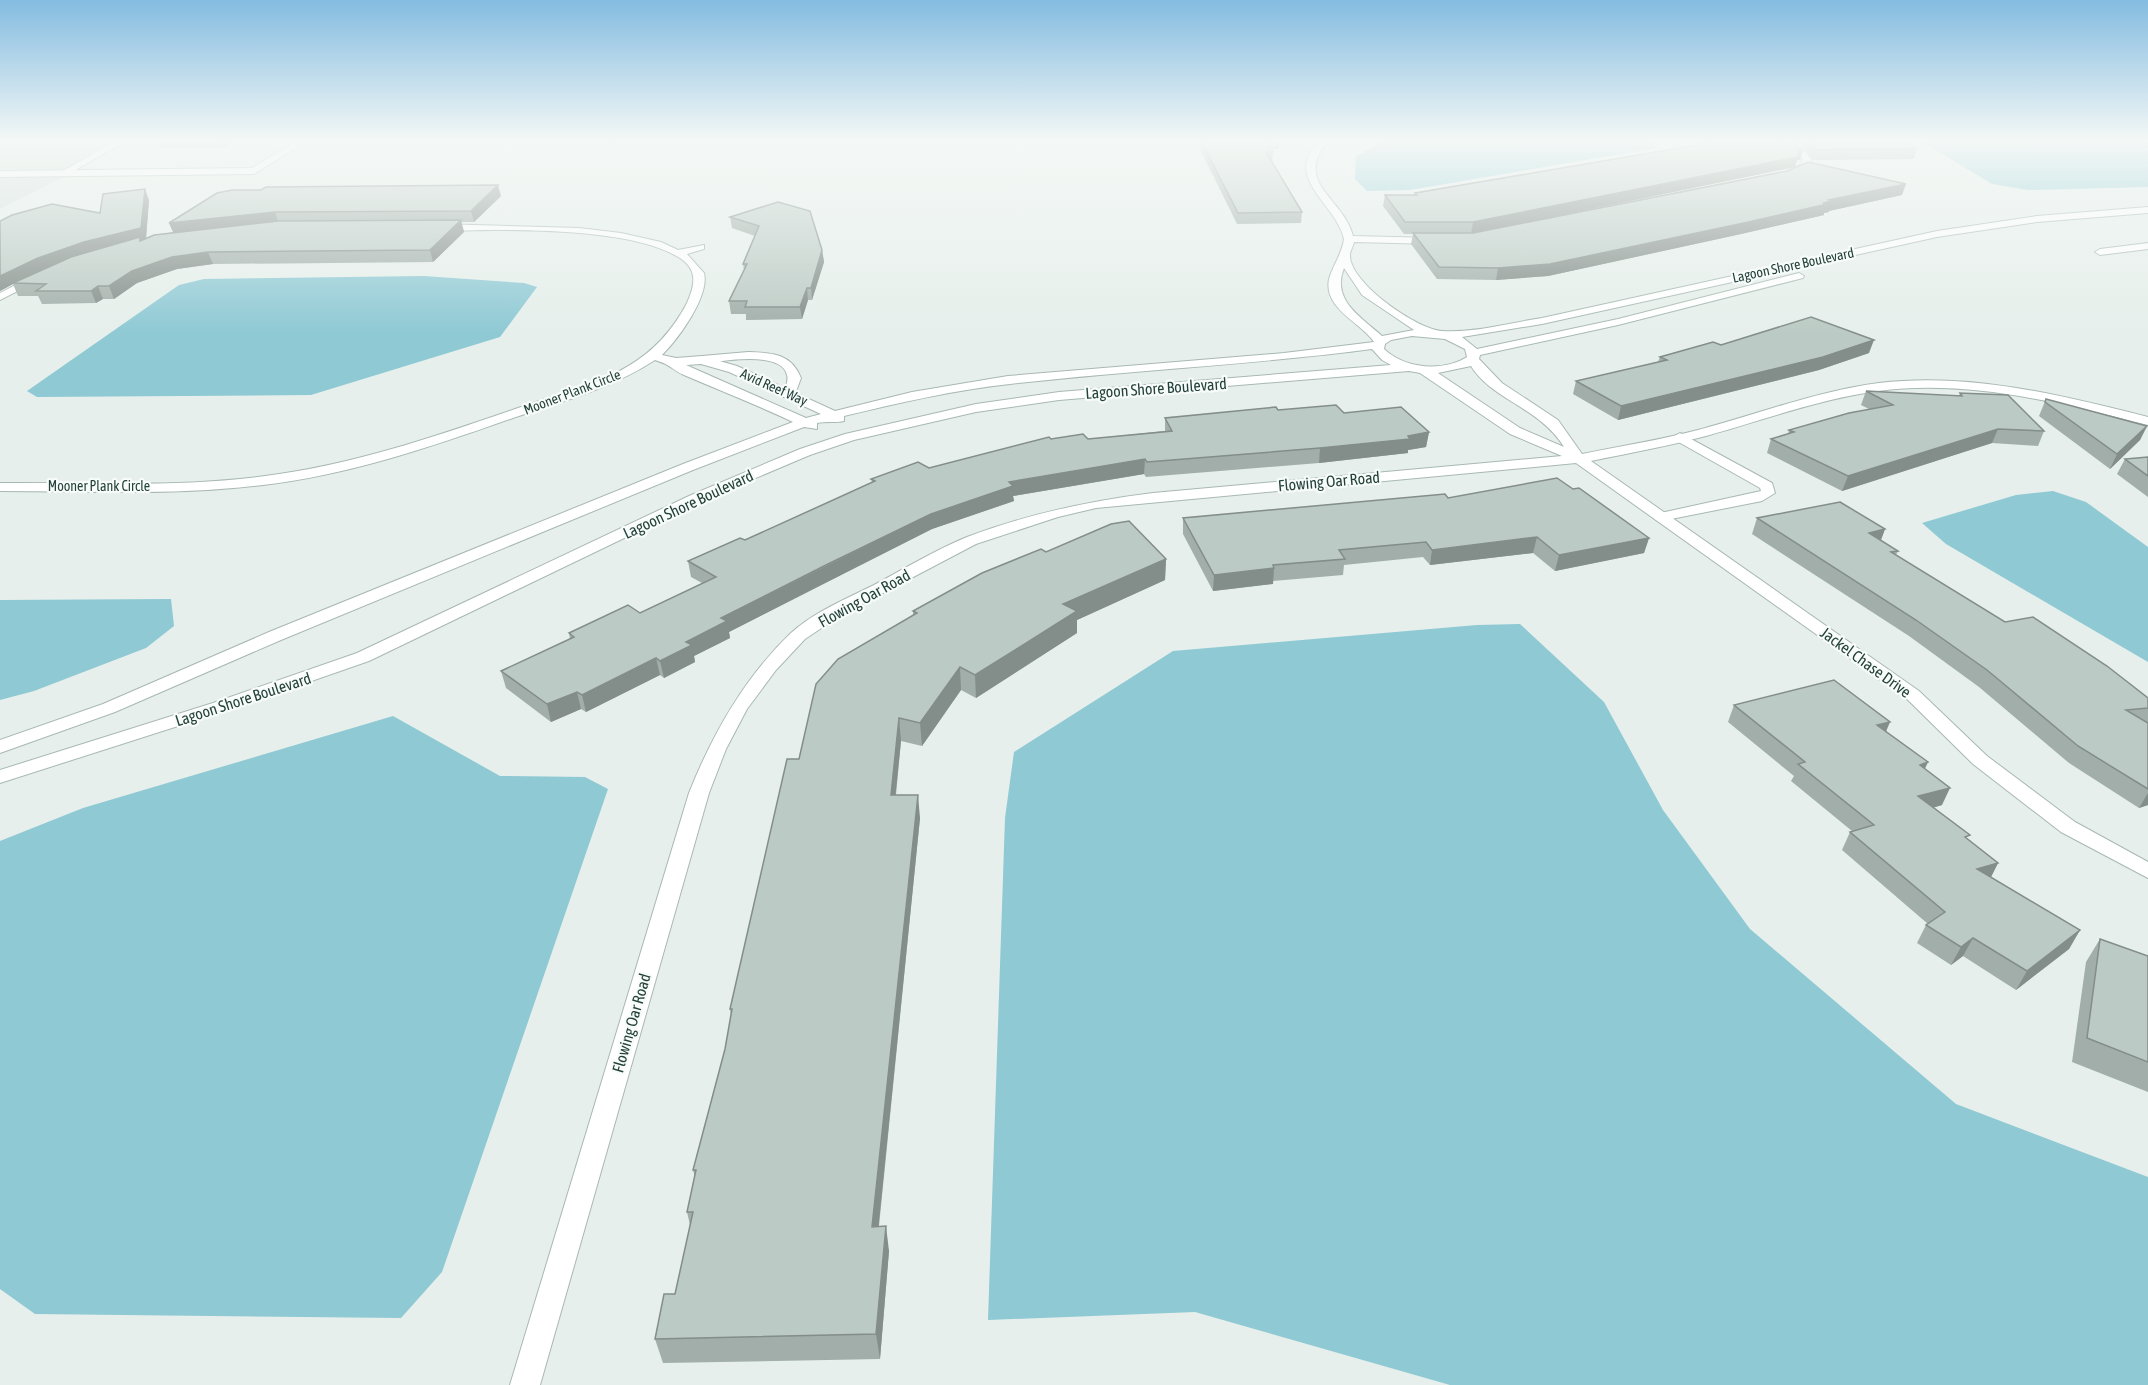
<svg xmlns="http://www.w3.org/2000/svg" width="2148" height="1385" viewBox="0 0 2148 1385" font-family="'Asap Condensed',sans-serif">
<rect width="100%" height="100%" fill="#e6efeb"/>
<g fill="#d4dfda">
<polygon points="0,141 132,141 73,171 0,171"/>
<polygon points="0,177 63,177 0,209"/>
</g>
<g fill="#8ec9d4">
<polygon points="1384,141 1652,141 1656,148 1410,190 1367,191 1355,179 1356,156"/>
<polygon points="1921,141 2148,141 2148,187 2028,190 1992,184"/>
<polygon points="424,276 524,283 537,287 500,337 311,395 37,397 27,391 179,285 204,279"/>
<polygon points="2053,491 2086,502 2148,547 2148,662 1946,544 1922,523 2016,495"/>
<polygon points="171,599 174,626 146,648 34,691 0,700 0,600"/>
<polygon points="1520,624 1604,702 1663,810 1750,929 1956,1104 2148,1177 2148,1385 1450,1385 1195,1312 988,1320 1005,818 1014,752 1173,651 1477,625"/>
<polygon points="393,716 500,776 585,777 608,789 442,1272 401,1318 35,1314 0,1289 0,841 83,808"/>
</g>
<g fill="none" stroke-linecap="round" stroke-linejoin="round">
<g stroke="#a8b8b2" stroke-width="2">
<g id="lane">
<polygon points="115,141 126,141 65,176 58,174"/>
<polygon points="2148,243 2148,249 2100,255 2095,252 2100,249"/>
<path d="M748 352C772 353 791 353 801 378L794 397 790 398 784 394C785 388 789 381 787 375 782 350 720 361 702 364L696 360 702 356Z"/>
<polygon points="1680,433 1772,483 1775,493 1762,501 1661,521 1656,520 1654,517 1656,514 1761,491 1760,488 1675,440 1673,437"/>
</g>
</g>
<g stroke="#a8b8b2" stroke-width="2">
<g id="street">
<polygon points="297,141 307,141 254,174 0,177 0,171 252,168"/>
<path d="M1319 141H1328C1292 183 1344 198 1353 236L1435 238 1440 241 1435 244 1354 242C1353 247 1350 251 1350 255 1349 283 1418 330 1442 331 1475 333 1509 323 1542 318L1937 231 2037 216 2148 207V213L2037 222 1937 237 1542 324 1462 337 1477 349 1618 319 1799 273 1804 276 1803 278 1618 325 1480 355 1479 359 1502 383 1558 420 1582 454C1621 446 1660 440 1698 430 1758 414 1817 391 1879 383 1969 372 2061 395 2148 417V425C2061 403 1969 379 1878 391 1820 399 1763 420 1706 436 1669 446 1629 453 1591 461L1919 691 1987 756 2075 822 2148 862V878L2061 832 1973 764 1907 699 1576 463 1096 508 1058 517 976 544 841 615 805 639 776 670 747 709 726 749 709 793 540 1385H510L689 793C713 733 744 678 791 633 814 612 846 599 874 585 904 569 935 550 967 537 1028 514 1089 501 1153 493L1562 456 1510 434 1420 373 1409 371 1059 400 976 412 854 440 810 455 699 502 369 661 225 711 0 783V770L213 703 357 653 689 496 800 449 845 434 976 404 1059 392 1391 365 1382 360 1372 349C1252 365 1130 370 1010 384 954 390 899 403 844 416V421C836 423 827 421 817 423V429L804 427 693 470 281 640 115 712 0 753V740L103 704 269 632 683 464 793 422C757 405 721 391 684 375 672 370 672 365 655 360 612 388 561 402 513 418 431 447 349 475 263 485 176 496 88 491 0 491V483C88 482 178 488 265 476 353 465 437 436 521 407 591 383 650 374 687 303 695 285 698 270 680 258 637 231 541 230 491 230 472 230 452 232 434 229V225L437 224 579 228 621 233 661 242 678 250 704 245V249L687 254 704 273C710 296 678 339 662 355L676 358 702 356 737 366 835 411 912 392 1008 376 1284 353 1374 342C1362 323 1323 309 1329 279 1333 265 1342 254 1344 239 1336 203 1282 178 1319 141ZM1344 268 1362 295 1414 330 1382 336C1361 317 1331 300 1344 268ZM1412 336 1445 339 1465 349 1467 357C1443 372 1405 369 1384 349L1385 344 1391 340ZM701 364 729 372 821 414 806 418 686 365ZM1471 366C1492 400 1539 407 1564 447L1520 428 1438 373Z"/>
<path d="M1780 141C1795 141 1804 148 1811 160 1807 170 1797 178 1786 177V173L1800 165 1803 160 1799 154Z"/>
<polygon points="35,275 40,278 39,280 0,300 0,293"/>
</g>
</g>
<use href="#lane" fill="#fff" fill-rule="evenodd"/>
<use href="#street" fill="#fff" fill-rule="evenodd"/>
</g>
<g fill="#a1aea9">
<polygon points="158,141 234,141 223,148 161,148"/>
<polygon points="1196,141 1280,141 1279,149 1272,149 1273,152 1272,162 1302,212 1301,223 1237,224"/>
<polygon points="1689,141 1902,141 1917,149 1914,159 1813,160 1800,144 1794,143 1803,150 1800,160 1797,160 1795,167 1542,219 1902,195 1829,211 1829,212 1824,213 1824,215 1741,234 1548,276 1496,280 1437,279 1411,244 1413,234 1404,234 1383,206 1385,195 1415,195 1415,193 1695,145"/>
<polygon points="217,193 501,196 474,222 461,222 464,232 433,262 213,264 177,269 137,283 114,299 103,299 96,303 42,304 38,296 18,296 13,284 0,291 0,221 100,213 149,200 146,238 173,232 169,223"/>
<polygon points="778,202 822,250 824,262 812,300 808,300 802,319 746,320 746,314 731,314 729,301 744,270 743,264 755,236 732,228 730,217"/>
<polygon points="1721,345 1869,353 1819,370 1618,420 1573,394 1576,381 1658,362 1660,357"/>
<polygon points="1866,391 1959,396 1960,393 2044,431 2038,446 1992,443 1842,491 1767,453 1771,439 1788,434 1789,430 1869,409 1861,405"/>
<polygon points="2046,399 2147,426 2140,440 2110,469 2039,416"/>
<polygon points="1278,410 1344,413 1429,432 1426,447 1408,450 1408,453 1319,463 1146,477 1144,474 1013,496 1014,501 932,529 828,581 729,632 730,638 694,656 695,662 664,678 660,675 586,712 581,709 551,722 506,688 501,671 570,639 569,633 640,613 702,583 691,577 688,561 745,540 872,482 871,479 929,468 1051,439 1088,439 1165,431 1165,418"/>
<polygon points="2148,457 2148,497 2117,474 2125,459"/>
<polygon points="1573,489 1649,538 1644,553 1555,571 1533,553 1430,565 1423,557 1344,565 1343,575 1273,581 1273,584 1213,591 1183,534 1183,518"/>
<polygon points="1757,518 1885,529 1881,540 1898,551 1896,555 2005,622 2148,698 2148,805 2139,808 2069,763 1979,687 1909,636 1752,534"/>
<polygon points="1046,552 1166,559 1165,580 1077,620 1077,633 976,698 961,690 922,746 901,741 896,795 920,818 879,1226 889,1251 880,1359 663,1363 655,1339 675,1294 690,1225 687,1212 695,1177 693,1170 725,1049 731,1015 730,1009 913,615 913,611"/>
<polygon points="1734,705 1886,731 1925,769 1942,805 1933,808 1968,839 1998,863 1991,877 2080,930 2069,949 2016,990 1963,956 1951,965 1917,943 1926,925 1928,924 1842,850 1850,832 1852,831 1791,781 1794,776 1728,722"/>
<polygon points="2100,939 2148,956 2148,1092 2072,1062 2086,962"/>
</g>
<g fill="#838d89">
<polygon points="220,141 234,141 223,148"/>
<polygon points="608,141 621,141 609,146"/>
<polygon points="1798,150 1803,150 1800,160 1797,160 1795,167 1471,234 1473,222"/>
<polygon points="1906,184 1902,195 1829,211 1829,212 1824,213 1824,215 1741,234 1548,276 1496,280 1498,268 1823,203 1829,200"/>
<polygon points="498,185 501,196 474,222 471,211"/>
<polygon points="145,189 149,200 146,239 13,283 13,284 0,291 0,276"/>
<polygon points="275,212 279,224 174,234 169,223"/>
<polygon points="461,220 464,232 433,262 430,250"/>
<polygon points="822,250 824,262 812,300 811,288"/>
<polygon points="208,252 213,264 177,269 137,283 114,299 109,286 132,271 172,257"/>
<polygon points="98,286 103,299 96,303 91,291"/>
<polygon points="807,288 808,300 802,319 800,307"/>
<polygon points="1874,340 1869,353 1819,370 1618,420 1621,406"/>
<polygon points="2147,426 2140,440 2110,469 2117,454"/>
<polygon points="1998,429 1992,443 1842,491 1848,476"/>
<polygon points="1429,432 1426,447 1408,450 1408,453 1319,463 1320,448 1408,436"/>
<polygon points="1145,459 1144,474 1013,496 1014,501 932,529 729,632 730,638 694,656 695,662 664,678 660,661 686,642 721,618 931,514 1009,482"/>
<polygon points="1885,529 1879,545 1869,533"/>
<polygon points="1537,537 1533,553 1430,565 1432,550"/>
<polygon points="1649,538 1644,553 1555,571 1559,555"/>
<polygon points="1166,559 1165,580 1077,620 1077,633 976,698 975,675 1063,604"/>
<polygon points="1274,568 1273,584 1213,591 1214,575"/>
<polygon points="656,658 660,675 586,712 582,695"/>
<polygon points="960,667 961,690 922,746 920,723"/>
<polygon points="577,692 581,709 551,722 547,704"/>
<polygon points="899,718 901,741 893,819 891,795"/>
<polygon points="1890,722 1883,739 1877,725"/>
<polygon points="1928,762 1920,780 1920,765"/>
<polygon points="1950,788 1942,805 1910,814 1918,796"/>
<polygon points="2148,793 2148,805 2139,808"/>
<polygon points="918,795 920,818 876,1251 872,1227"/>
<polygon points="1998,863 1989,881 1977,869"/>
<polygon points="2080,930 2069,949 2016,990 2027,971"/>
<polygon points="1973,938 1963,956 1951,965 1961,947"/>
<polygon points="886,1226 889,1251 880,1359 876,1334"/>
</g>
<g fill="#bbcac4" stroke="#838d89" stroke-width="1.5">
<polygon points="1201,141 1267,141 1273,152 1266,152 1302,212 1238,213"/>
<polygon points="1707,141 1792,141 1803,150 1798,150 1798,157 1473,222 1405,222 1385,195 1417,195 1415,193 1709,143"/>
<polygon points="1808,141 1902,141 1917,149 1816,150"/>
<polygon points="1808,162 1906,184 1829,200 1832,201 1823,203 1827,204 1744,223 1550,264 1498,268 1439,267 1413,233 1473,233 1787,171"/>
<polygon points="498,185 471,211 275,212 169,223 217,193 232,190 261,190 266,187"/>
<polygon points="145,189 141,228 84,242 38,258 0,276 0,221 12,215 52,204 100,213 103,194"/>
<polygon points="778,202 810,211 822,250 811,288 807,288 800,307 745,307 747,301 729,301 747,264 743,264 759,226 730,217"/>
<polygon points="461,220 430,250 208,252 172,257 132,271 109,286 98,286 91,291 36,291 46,284 13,283 71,257 140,237 140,241 154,235 278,221"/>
<polygon points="1811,317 1874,340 1823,357 1621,406 1576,381 1667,360 1660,357 1713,342 1721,345"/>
<polygon points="1866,391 1962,396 1960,393 2008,395 2044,431 1998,429 1848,476 1771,439 1794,432 1789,430 1849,413 1893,405"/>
<polygon points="2046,399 2147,426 2117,454 2045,402"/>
<polygon points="1336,405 1344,413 1401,407 1429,432 1408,436 1410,439 1320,448 1147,462 1145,459 1009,482 1013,486 931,514 826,565 721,618 727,621 686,642 692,645 660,661 656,658 582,695 577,692 547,704 501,671 574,637 569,633 628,605 640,613 716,577 688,561 740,538 745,540 875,481 871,479 918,462 929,468 1049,437 1051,439 1083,434 1088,439 1172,431 1165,418 1276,407 1278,410"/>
<polygon points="2148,457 2148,476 2125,459"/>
<polygon points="1557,478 1573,489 1579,488 1649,538 1559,555 1537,537 1432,550 1426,542 1339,550 1345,559 1273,565 1274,568 1214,575 1183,518 1445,494 1448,498"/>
<polygon points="1840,502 1885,529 1869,533 1898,551 1891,552 2005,622 2033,617 2107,666 2148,698 2148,708 2126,710 2148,723 2148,789 2078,746 1987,670 1916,620 1757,518"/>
<polygon points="1129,521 1166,559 1063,604 1077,611 975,675 960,667 920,723 899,718 891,795 918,795 872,1227 886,1226 876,1334 655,1339 664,1294 675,1294 693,1212 687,1212 696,1170 693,1170 725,1049 732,1009 730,1009 787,759 799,759 816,684 838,659 917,613 913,611 982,573 1041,549 1046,552 1111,524"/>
<polygon points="1834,680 1890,722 1877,725 1928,762 1920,765 1950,788 1918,796 1970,835 1965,837 1998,863 1977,869 2080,930 2027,971 1973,938 1961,947 1926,925 1945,912 1850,832 1874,825 1798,764 1805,762 1734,705"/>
<polygon points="2100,939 2148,956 2148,1062 2087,1038"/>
</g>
<linearGradient id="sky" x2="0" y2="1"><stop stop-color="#84bce0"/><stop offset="0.42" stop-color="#f4f8f6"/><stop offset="1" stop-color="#f4f8f6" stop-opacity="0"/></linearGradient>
<rect width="2148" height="335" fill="url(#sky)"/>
<g text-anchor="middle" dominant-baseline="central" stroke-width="4.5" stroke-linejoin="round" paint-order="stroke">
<g font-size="14" fill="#24423a" stroke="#f7fbf9">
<text transform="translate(1793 265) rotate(-12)">Lagoon Shore Boulevard</text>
<text transform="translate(774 387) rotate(24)">Avid Reef Way</text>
<text transform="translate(572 392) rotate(-21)">Mooner Plank Circle</text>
<text x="99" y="486">Mooner Plank Circle</text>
</g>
<g font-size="16" fill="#24423a" stroke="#f7fbf9">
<text transform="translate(1156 388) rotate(-4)">Lagoon Shore Boulevard</text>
<text transform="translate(1329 481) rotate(-5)">Flowing Oar Road</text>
<text transform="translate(688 504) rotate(-25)">Lagoon Shore Boulevard</text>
<text transform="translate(864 598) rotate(-29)">Flowing Oar Road</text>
<text transform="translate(1866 662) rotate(36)">Jackel Chase Drive</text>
<text transform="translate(243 699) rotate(-18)">Lagoon Shore Boulevard</text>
<text transform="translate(631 1023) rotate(-74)">Flowing Oar Road</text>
</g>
</g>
</svg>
